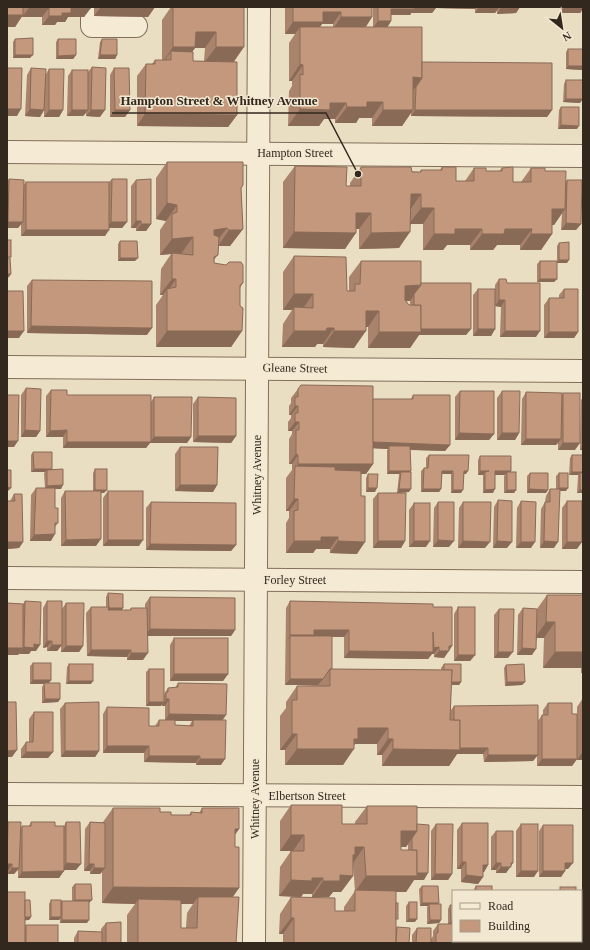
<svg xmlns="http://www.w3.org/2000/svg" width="590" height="950" viewBox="0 0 590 950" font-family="'Times New Roman',serif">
<rect width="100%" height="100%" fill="#e9ddc2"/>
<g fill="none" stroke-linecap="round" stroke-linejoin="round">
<g stroke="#826f5b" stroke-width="24">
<g id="minor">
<polyline points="92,7 92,26 136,26"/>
<polyline points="7,152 583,156"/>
<polyline points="7,367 583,371"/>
<polyline points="7,578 583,582"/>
<polyline points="7,794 583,797"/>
<polyline points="254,943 259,7"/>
</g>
</g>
<use href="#minor" stroke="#f5ebd5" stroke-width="22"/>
</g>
<g fill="#a9836b" fill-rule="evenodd">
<polygon points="7,7 91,7 84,17 68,17 65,22 57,22 55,25 42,25 42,17 22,17 22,16 15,27"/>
<polygon points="94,7 155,7 148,17 94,16"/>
<path d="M171 7H244L234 62 237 115 228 127 137 126V76L146 64H152L155 60H162V20ZM195 48H205L204 61H193L192 52Z"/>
<path d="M285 7H372V17L366 27H373V7H520L516 13 497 14V11L495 13H475V9L436 8 432 13H411L410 15H391V21L387 27 422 62 552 110 547 117 411 116V113L402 126H372V118H359L356 123H335V119H324L319 126H288L289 91 292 86V81H289V43L295 34H285ZM322 24H333V27H320Z"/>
<polygon points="560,7 583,7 583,9 580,13 560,13"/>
<polygon points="15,39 30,58 13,58 13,42"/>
<polygon points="58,39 76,55 73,59 56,59 56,42"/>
<polygon points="102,39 117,55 115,59 98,59 100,42"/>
<polygon points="568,49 583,49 583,69 582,70 566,69 566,52"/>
<polygon points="92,67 100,117 86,116 86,113 83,116 67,116 68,76 72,70 88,72"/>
<polygon points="31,68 46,74 49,69 63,110 59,117 44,117 44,110 40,117 25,116 27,75"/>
<polygon points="114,68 130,110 125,117 110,117 110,75"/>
<polygon points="566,80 580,103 563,102 564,84"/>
<polygon points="561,107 577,129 558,129 559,110"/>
<polygon points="167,162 243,185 241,188 243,229 230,246 218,246 218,255 214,260 214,263 243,283 240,288 240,306 242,331 231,347 156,347 156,305 163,295 160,295 161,269 171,254 160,255 160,230 166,221 156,219 156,178"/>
<polygon points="295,166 346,186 350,186 350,183 361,167 420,172 421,170 440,170 442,167 456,181 465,181 474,168 486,171 499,171 502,168 513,182 521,182 531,168 545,171 565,183 567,180 581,224 576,230 561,230 562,213 554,225 552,225 552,234 541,250 520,250 520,245 497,245 493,250 470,250 470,245 447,245 443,250 423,250 423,224 411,224 399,248 359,249 359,229 356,229 345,249 283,248 283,182"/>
<polygon points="9,179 23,186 26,182 109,182 112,179 127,222 122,228 109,228 105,236 21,236 21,224 18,228 7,228 7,182"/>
<polygon points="136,180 151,224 146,231 136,231 136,228 131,228 131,186"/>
<polygon points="120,241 135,261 118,261 118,244"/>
<polygon points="559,243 567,263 557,263 557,246"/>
<path d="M294 256 347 291H349V277L361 261 421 283 471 329 466 335H419L410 348H368V327H366L354 348 323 347V344H317L315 347H282L283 324 292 310H283V272ZM406 301H410V305H409Z"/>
<polygon points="540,261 557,279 554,282 537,282 537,264"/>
<polygon points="499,279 507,283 536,337 500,337 501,307 495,306 495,329 491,336 473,336 473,295 478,289 495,289 495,285"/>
<polygon points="32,280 147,335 27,333 27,286"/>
<polygon points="564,289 578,332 574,338 544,338 544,305 549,298 559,298 559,295"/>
<polygon points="26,388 40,431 36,437 21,437 21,395"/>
<polygon points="298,389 373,399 411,399 413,395 450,445 445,451 410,450 409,492 397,493 399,475 399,474 387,474 387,450 388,449 373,448 373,464 366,474 361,474 357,554 330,553 330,549 316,549 313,553 286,553 286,523 289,518 289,511 286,511 286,478 292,470 292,464 289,464 289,439 292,434 292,431 288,431 288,422 291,418 291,415 289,415 289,406 291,403 291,398"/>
<polygon points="51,390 67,395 151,402 154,397 191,437 187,443 150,443 146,448 63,448 63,437 46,437 46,396"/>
<polygon points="460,391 494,434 489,440 455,440 455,397"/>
<polygon points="502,391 519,433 515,440 497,440 497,398"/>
<polygon points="526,392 561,396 563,393 575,450 558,450 558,443 556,445 521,445 522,399"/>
<polygon points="198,397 236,436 231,443 193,442 193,404"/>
<polygon points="583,397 583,450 580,450 581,400"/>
<polygon points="180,447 217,485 213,492 175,491 175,454"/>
<polygon points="33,452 52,470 61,489 55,489 55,508 58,523 55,527 51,541 30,541 31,495 36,488 45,488 44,473 45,472 31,472 31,455"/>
<polygon points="429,455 466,474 464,474 461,493 451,493 451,474 442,474 441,489 439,492 421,492 421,471 424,468 426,468 426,458"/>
<polygon points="572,455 583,455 583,493 577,493 578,476 578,475 569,475 570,458"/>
<polygon points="480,456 511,471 510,472 516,490 514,493 504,493 504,476 505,475 495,475 493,493 483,493 483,475 478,475 478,460"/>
<polygon points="95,469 104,493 101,493 96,546 61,546 61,498 65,491 93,491 93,473"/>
<polygon points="530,473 546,493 527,493 527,476"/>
<polygon points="559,473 566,491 560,491 554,548 540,548 541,509 545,502 546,496 550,489 556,489 556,476"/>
<polygon points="368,474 375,492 366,492 366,478"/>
<polygon points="108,491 139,546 103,546 103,498"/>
<polygon points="378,493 405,541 401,548 373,548 373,499"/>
<polygon points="14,494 23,542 19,548 7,549 7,501 10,501"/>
<polygon points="498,500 507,548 493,548 494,507"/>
<polygon points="521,501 531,548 516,548 517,508"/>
<polygon points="567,501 577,549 562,549 562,508"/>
<polygon points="151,502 236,545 231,551 146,550 146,508"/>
<polygon points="438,502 449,547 433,547 434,508"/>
<polygon points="463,502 485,548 458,548 459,508"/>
<polygon points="414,503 426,547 409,547 409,510"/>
<polygon points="108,593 123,608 122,610 130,610 131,608 145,608 145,604 150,597 235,630 231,636 147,636 143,660 127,660 127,657 87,656 86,613 91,607 106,607 106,597"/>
<polygon points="547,595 583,595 583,673 581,673 581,668 543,668 544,638 537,638 532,655 517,655 518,615 523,608 537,609"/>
<polygon points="25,601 36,651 31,651 29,654 19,654 19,653 18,655 7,655 7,603 23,604"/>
<polygon points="47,601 62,609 66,603 83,646 79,652 61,652 61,646 57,651 47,651 47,647 43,648 43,608"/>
<polygon points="290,601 433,607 452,646 444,658 434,657 434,654 432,654 428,659 344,658 344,637 332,637 332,669 441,670 441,668 444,664 461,682 459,685 451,685 451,710 454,706 538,721 542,715 543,715 543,710 548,703 572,714 577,714 577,707 583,698 583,760 577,760 577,721 577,759 572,766 537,766 537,755 533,761 484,762 483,754 457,754 449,766 382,766 382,755 377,755 377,744 355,744 343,765 285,765 285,750 280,750 280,716 286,708 286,702 297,686 318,685 285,685 286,608"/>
<polygon points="458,607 475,655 470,661 454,661 454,614"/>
<polygon points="499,609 508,658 494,658 494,615"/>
<polygon points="174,638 228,674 223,681 170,681 170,645"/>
<polygon points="33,663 51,680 49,683 60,699 58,702 42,703 42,687 44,684 30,684 30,666"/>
<polygon points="69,664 91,684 66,684 67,667"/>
<polygon points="506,665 525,682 522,685 505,686 504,668"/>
<path d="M149 669 164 694 168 688H175L178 683 222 720 221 765H196V763L144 762V753H103V714L107 707 149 726H155L159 720H165V706H162V705L146 706V672ZM175 721H192L189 726 175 725Z"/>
<polygon points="65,703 99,751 95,757 61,757 60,709"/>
<polygon points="34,712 53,752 48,758 21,758 21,749 26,742 29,742 29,719"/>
<path d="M291 805 342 824H355V822L367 806 417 824 424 880H414L406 892H396V928L397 927 409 943H283V934H279L280 914 291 897 335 911H344V907L355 891 353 863V876L341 892H333L329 897H312V894H303L301 897 279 896 280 867 291 851H293H280V821ZM408 844V850H401V847H406Z"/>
<path d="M113 808 160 812 171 815H189L191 812 199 813 202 808 239 829 235 834V847L239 888 232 897 236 943H127V915L135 904 102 903V872L100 874H90V871H84L85 829 90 822H103ZM181 904H193L187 913 186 928H181Z"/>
<polygon points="8,822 21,828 22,826 29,826 31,822 55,826 64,826 66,822 76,870 64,870 59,878 18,878 18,870 14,874 8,874 7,823"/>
<polygon points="462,823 488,865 484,872 483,872 483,877 478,884 461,882 461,869 457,869 457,830"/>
<polygon points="436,824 452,874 448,880 431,880 431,831"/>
<polygon points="521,824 534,877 516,877 516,831"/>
<polygon points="543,825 568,869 565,869 565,871 561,877 539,877 539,831"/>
<polygon points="496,831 511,866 506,873 496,873 496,870 491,870 491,837"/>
<polygon points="75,884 89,903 87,923 60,923 60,919 59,920 49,920 49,904 51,900 61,902 62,901 72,901 72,887"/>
<polygon points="422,886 438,904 441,920 439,923 427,924 427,907 428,906 420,906 419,889"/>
<polygon points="476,886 492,891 474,891 474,889"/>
<polygon points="25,900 31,917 29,920 25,920 25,926 26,925 58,943 7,943"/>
<polygon points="409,902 415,922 406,922 406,906"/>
<polygon points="450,905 454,943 431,943 431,939 433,936 433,931 438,924 448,924 448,909"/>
<polygon points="583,918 583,943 582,943 582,919"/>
<polygon points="106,923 121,943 74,943 74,938 78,931 101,932 101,929"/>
<polygon points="417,928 431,943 412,943 412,935"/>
<polygon points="454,941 473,941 473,943 455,943"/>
<rect x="476" y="941" width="54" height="2"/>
<rect x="532" y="941" width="39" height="2"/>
</g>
<g fill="#896a57">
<polygon points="101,7 155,7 148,17 94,16"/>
<polygon points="416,7 477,7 475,9 436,8 432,13 411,13"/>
<polygon points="479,7 499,7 495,13 475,13"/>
<polygon points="501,7 520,7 516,13 497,14"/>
<polygon points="564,7 583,7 583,9 580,13 560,13"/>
<polygon points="29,8 49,8 42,17 22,17"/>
<polygon points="71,8 91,8 84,17 68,17 65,22 57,22 55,25 42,25 49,16 62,13"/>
<polygon points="391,9 414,9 410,15 387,15"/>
<polygon points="323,12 341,12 333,24 322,24 315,34 300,27 295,34 285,34 293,22"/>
<polygon points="7,15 23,15 15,27 7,27"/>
<polygon points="341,17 372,17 364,29 333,29"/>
<polygon points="378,21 391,21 387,28 373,28"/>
<polygon points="196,32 216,32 205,48 195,48 184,63 171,60 171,51 163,63 162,63 173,47"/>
<polygon points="216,47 244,47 233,63 204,63"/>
<polygon points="15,55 33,55 30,58 13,58"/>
<polygon points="76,55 73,59 56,59 58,56"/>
<polygon points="100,55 117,55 115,59 98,59"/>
<polygon points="300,64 303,65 292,81 289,81"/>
<polygon points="568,66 583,66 583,69 582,70 566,69"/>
<polygon points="413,77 422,78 411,94"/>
<polygon points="566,99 583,99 580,103 563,102"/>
<polygon points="367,102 383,102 372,118 359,118 356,123 335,123 347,107"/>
<polygon points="330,103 346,103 335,119 324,119 319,126 288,126 300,109"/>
<polygon points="7,109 21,109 17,116 7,116"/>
<polygon points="30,109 44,110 40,117 25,116"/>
<polygon points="49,110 63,110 59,117 44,117"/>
<polygon points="72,110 88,110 83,116 67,116"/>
<polygon points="91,110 105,110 100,117 86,116"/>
<polygon points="115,110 130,110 125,117 110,117"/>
<polygon points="383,110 413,110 402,126 372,126"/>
<polygon points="415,110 552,110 547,117 411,116"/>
<polygon points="145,114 237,115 228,127 137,126"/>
<polygon points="561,125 579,126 577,129 558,129"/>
<polygon points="411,194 421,194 410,210"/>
<polygon points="167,203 177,205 166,221 156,219"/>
<polygon points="421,208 434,208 423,224 409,224"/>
<polygon points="552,209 565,209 554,225 541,225"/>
<polygon points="356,213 371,213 359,229 345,229"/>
<polygon points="136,221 141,221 136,228 131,228"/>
<polygon points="8,222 23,222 18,228 7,228 7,223"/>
<polygon points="111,222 127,222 122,228 107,228"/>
<polygon points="566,223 581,224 576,230 561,230"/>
<polygon points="141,224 151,224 146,231 136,231"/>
<polygon points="227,228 215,244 203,246 214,230"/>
<polygon points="243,229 230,246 218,246 229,230"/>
<polygon points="455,229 482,229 470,245 447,245 443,250 423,250 434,234"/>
<polygon points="505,229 532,229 520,245 497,245 493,250 470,250 482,234"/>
<polygon points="26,230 109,230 105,236 21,236"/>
<polygon points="294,232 356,233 345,249 283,248"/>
<polygon points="410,232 399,248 359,249 371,233"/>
<polygon points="531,234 552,234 541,250 520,250"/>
<polygon points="193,237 181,254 172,253 171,254 160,255 172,239"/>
<polygon points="120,258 138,258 135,261 118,261"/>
<polygon points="559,260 569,260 567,263 557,263"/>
<polygon points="7,274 11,274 9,277 7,278"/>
<polygon points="172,279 176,279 167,292 167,289 163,295 160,295"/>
<polygon points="540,279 557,279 554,282 537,282"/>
<polygon points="421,285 410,301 394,302 405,286"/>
<polygon points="294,294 313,294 302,310 294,307 292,310 283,310"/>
<polygon points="499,300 505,300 501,307 495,306"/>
<polygon points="366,311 379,311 368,327 354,327"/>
<polygon points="31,326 152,328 147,335 27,333"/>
<polygon points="327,328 334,328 323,344 317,344 315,347 282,347 294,331"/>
<polygon points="414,329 471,329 466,335 419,335 410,348 368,348 379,332"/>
<polygon points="478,329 495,329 491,336 473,336"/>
<polygon points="7,331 24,331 19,338 7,338"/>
<polygon points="167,331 242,331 231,347 156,347"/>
<polygon points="334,331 366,331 354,348 323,347"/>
<polygon points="505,331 540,331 536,337 500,337"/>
<polygon points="549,332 578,332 574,338 544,338"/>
<polygon points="295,406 298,406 291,415 289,415"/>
<polygon points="295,422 299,422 292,431 288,431"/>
<polygon points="25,430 40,431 36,437 21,437"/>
<polygon points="67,430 63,437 46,437 50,431"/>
<polygon points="459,433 494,434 489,440 455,440"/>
<polygon points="502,433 519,433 515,440 497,440"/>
<polygon points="198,436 236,436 231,443 193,442"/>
<polygon points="154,437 191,437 187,443 150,443 146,448 63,448 67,442 150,442"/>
<polygon points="526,439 561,439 556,445 521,445"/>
<polygon points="7,441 18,441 14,447 7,447"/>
<polygon points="370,442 450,445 445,451 389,449 389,446 388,449 366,448"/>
<polygon points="563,443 580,443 575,450 558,450"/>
<polygon points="583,446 583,450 580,450"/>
<polygon points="296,454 298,455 292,464 289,464"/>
<polygon points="298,464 373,464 366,474 295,473 295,469"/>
<polygon points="34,469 52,469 50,472 47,470 45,472 31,472"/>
<polygon points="389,471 411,471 408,475 401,472 399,474 387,474"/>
<polygon points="442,471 453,471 451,474 439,474"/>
<polygon points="464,471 468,471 466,474 461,474"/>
<polygon points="480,471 489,471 485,472 483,475 478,475"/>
<polygon points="495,471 511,471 508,475 507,472 505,475 493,475"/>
<polygon points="572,472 583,472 583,475 580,473 578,475 569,475"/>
<polygon points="63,485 61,489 45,489 47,486"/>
<polygon points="180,485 217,485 213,492 175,491"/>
<polygon points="7,487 11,488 8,491 7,491"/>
<polygon points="368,488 377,488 375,492 366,492"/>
<polygon points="559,488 568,488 566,491 556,491"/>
<polygon points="399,489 411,489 409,492 397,493"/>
<polygon points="423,489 441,489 439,492 421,492"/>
<polygon points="495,489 493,493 483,493 485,490"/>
<polygon points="529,489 548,490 546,493 527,493"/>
<polygon points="95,490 107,490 104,493 93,493"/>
<polygon points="453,490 463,490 461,493 451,493"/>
<polygon points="507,490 516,490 514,493 504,493"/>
<polygon points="580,490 583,490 583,493 577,493"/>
<polygon points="294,499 298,499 289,511 286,511"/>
<polygon points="55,534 51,541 30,541 34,535"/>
<polygon points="321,537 338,537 330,549 316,549 313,553 286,553 294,541"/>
<polygon points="101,539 96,546 61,546 66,540"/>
<polygon points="108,540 143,540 139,546 103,546"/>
<polygon points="438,540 454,541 449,547 433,547"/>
<polygon points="338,541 365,542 357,554 330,553"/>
<polygon points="378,541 405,541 401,548 373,548"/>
<polygon points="414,541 430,541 426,547 409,547"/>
<polygon points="463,541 490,542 485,548 458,548"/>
<polygon points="497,541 512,542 507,548 493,548"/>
<polygon points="544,541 558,542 554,548 540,548"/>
<polygon points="7,542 23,542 19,548 7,549"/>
<polygon points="521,542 535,542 531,548 516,548"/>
<polygon points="567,542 582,542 577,549 562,549"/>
<polygon points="150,544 236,545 231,551 146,550"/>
<polygon points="108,608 123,608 121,611 106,611"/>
<polygon points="546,622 555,622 544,638 535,638"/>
<polygon points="150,629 235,630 231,636 145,636"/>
<polygon points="314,630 349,630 344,637 290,636 286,642 290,635"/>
<polygon points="47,641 52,641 47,647 43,648"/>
<polygon points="34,644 40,645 36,651 31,651 29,654 19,654 24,647"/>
<polygon points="52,645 62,645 57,651 47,651"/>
<polygon points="66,646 83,646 79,652 61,652"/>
<polygon points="449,646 452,646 444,658 434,657 439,651"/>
<polygon points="439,647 434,654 432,654 428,659 344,658 349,651 431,652 434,648"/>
<polygon points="7,648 23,648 18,655 7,655"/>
<polygon points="522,648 536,649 532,655 517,655"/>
<polygon points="91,650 131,650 127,657 87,656"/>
<polygon points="498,652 513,652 508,658 494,658"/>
<polygon points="555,652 583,652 583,665 581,668 543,668"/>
<polygon points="131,653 148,653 143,660 127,660"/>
<polygon points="458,655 475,655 470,661 454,661"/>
<polygon points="174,674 228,674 223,681 170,681"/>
<polygon points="290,679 323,679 318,685 285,685"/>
<polygon points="33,680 51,680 48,684 30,684"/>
<polygon points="69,681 93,681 91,684 66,684"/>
<polygon points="444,682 461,682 459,685 441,685"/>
<polygon points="507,682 525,682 522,685 505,686"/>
<polygon points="45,699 60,699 58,702 42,703"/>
<polygon points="166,699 169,699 165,706 162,706"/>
<polygon points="149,702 164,702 161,706 146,706"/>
<polygon points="169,714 226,715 222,721 165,721"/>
<polygon points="358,728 388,728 377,744 355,744 351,749 354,749 343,765 285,765 297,749"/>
<polygon points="292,734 297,734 285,750 280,750"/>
<polygon points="388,739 393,739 382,755 377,755"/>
<polygon points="107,746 149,746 144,753 103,753"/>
<polygon points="454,748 488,748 483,754 457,754 449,766 382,766 393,749"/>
<polygon points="17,750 12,757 7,757 7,751"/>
<polygon points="65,751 99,751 95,757 61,757"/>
<polygon points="583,751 583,760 577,760"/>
<polygon points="26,752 53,752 48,758 21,758"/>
<polygon points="488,755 538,755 533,761 484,762"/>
<polygon points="149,756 200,756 196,763 144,762"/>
<polygon points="200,759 225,759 221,765 196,765"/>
<polygon points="542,759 577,759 572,766 537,766"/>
<polygon points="235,829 239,829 228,845"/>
<polygon points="401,831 417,831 406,847 390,847"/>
<polygon points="291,835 304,835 293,851 280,851"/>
<polygon points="355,847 364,847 353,863 349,863"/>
<polygon points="462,862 466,862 461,869 457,869"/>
<polygon points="66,863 81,864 76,870 62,870"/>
<polygon points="496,863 501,863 496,870 491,870"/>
<polygon points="511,863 513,863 506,873 496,873 501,867"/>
<polygon points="565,863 573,863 568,869 561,869"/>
<polygon points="7,864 12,864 8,871 7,871"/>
<polygon points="89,864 94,864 90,871 84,871"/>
<polygon points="483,865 488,865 484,872 478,872"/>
<polygon points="12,868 19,868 14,874 8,874"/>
<polygon points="94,868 105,868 100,874 90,874"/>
<polygon points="64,871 59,878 18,878 22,872"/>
<polygon points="521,871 538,871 534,877 516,877"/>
<polygon points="543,871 565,871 561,877 539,877"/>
<polygon points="412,873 428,873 424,880 414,880 406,892 355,892 366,876"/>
<polygon points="435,874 452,874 448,880 431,880"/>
<polygon points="340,875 353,876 341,892 333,892 329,897 312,897 323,881"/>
<polygon points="466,875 483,877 478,884 461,882"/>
<polygon points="312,878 323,878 312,894 303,894 301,897 279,896 291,880"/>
<polygon points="113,887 239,888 228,904 198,897 193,904 138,904 138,899 135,904 102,903"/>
<polygon points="75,900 92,900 89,903 72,903"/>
<polygon points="422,903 439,903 436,906 429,904 428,906 420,906"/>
<polygon points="20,917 31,917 29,920 18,921"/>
<polygon points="51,917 61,917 59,920 49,920"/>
<polygon points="291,918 294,918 283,934 279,934"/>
<polygon points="409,919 417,919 415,922 406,922"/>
<polygon points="62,920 89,920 87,923 60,923"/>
<polygon points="430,920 441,920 439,923 427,924"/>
<polygon points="451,921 453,921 453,924 448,924"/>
</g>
<g fill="#c4987c" stroke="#896a57">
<rect x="7" y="7" width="16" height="8"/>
<polygon points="29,7 91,7 91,8 71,8 71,13 62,13 62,16 49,16 49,8 29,8"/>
<polygon points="173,7 244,7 244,47 216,47 216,32 196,32 195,47 173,47"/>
<polygon points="293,7 372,7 372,17 341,17 341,12 323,12 323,22 293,22"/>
<polygon points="378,7 414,7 414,9 391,9 391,21 378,21"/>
<polygon points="300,27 422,27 422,78 413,77 413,110 383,110 383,102 367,102 367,107 347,107 346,103 330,103 330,110 300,109 300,74 303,75 303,65 300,64"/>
<polygon points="33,38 33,55 15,55 15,39"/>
<polygon points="58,39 76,39 76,55 58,56"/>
<polygon points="102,39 117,39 117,55 100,55"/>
<rect x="568" y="49" width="15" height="17"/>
<polygon points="171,51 193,52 193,61 237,62 237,115 145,114 146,64 155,64 155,60 171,60"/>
<polygon points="422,62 552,63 552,110 415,110 416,87 422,78"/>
<polygon points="92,67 106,68 105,110 91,110"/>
<polygon points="7,68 22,68 21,109 7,109"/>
<polygon points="31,68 46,69 44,110 30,109"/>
<polygon points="114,68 129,68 130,110 115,110"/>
<polygon points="49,69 64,69 63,110 49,110"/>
<rect x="72" y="70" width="16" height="40"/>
<rect x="566" y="80" width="17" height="19"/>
<polygon points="561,107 579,107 579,126 561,125"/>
<polygon points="167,162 243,162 243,185 241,188 243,229 241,230 229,230 227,228 214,230 214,235 219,237 218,255 214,257 214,263 226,265 229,262 241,262 243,265 243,283 240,285 240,306 243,308 242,331 167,331 167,289 176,287 176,279 172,279 172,253 193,255 193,237 172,239 172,214 177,212 177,205 167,203"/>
<polygon points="295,166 347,167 346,186 361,186 361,167 411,167 412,172 421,172 421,170 442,170 442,167 456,167 456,181 474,181 474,168 486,168 486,171 502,171 502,168 513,167 513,182 531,182 531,168 545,168 545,171 566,171 565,209 552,209 552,234 531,234 532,229 505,229 504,234 482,234 482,229 455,229 455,234 434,234 434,208 421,208 421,194 411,194 410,232 371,233 371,213 356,213 356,233 294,232"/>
<polygon points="9,179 24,180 23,222 8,222"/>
<polygon points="112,179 127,179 127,222 111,222"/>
<polygon points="151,179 151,224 141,224 141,221 136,221 136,180"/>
<polygon points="567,180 582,180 581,224 566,223"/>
<rect x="26" y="182" width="83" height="48"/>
<rect x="7" y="240" width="4" height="17"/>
<polygon points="120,241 137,241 138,258 120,258"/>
<polygon points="569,242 569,260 559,260 559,243"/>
<polygon points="294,256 346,257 347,291 355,291 355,284 360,284 361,261 421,261 421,285 405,286 405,300 409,305 421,305 421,332 379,332 379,311 366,311 366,331 334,331 334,328 327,328 326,331 294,331 294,307 313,308 313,294 294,294"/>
<polygon points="7,258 10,258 11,274 7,274"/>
<rect x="540" y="261" width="17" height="18"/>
<polygon points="499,279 506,279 507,283 540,283 540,331 505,331 505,300 499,300"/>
<polygon points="32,280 152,281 152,328 31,326"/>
<polygon points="421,283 471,283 471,329 421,329 421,305 414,305 414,294 421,285"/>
<rect x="478" y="289" width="17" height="40"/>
<polygon points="564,289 578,289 578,332 549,332 549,298 564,298"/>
<polygon points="7,291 23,291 24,331 7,331"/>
<polygon points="301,385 373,386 373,464 298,464 298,455 296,454 296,430 299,430 299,422 295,422 295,413 298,413 298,406 295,406 295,397 298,397 298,389"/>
<polygon points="26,388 41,389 40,431 25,430"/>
<polygon points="51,390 67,390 67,395 151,395 151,442 67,442 67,430 50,431"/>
<polygon points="460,391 494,391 494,434 459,433"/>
<polygon points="502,391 520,391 519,433 502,433"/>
<polygon points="526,392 562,393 561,439 526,439"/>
<rect x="563" y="393" width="17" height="50"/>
<polygon points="7,395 19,395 18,441 7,441"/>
<polygon points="413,395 450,395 450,445 373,442 373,399 413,399"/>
<polygon points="154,397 192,397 191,437 154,437"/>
<polygon points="198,397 236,398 236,436 198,436"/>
<polygon points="389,446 410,446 411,471 389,471"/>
<polygon points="180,447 218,447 217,485 180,485"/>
<polygon points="33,452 52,452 52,469 34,469"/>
<polygon points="429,455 469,455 468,471 464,471 463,490 453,490 453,471 442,471 441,489 423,489 424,468 428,468"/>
<rect x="572" y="455" width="11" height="17"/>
<polygon points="480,456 511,456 511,471 495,471 495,489 485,490 485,472 489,471 480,471"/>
<polygon points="295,466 335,467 335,470 361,471 361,496 365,496 365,542 338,541 338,537 321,537 321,541 294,541 294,511 298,510 298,499 294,499"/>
<polygon points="63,469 63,485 47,486 47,470"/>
<rect x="95" y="469" width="12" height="21"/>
<polygon points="7,470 11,470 11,488 7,487"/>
<polygon points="401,472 411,472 411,489 399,489"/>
<rect x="507" y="472" width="9" height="18"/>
<polygon points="530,473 548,473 548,490 529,489"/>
<rect x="559" y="473" width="9" height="15"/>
<rect x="580" y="473" width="3" height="17"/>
<polygon points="368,474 378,474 377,488 368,488"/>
<polygon points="36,488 55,488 55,508 58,508 58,523 55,523 55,534 34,535"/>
<polygon points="550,489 560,489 558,542 544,541 545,502 550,502"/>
<polygon points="65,491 101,491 101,539 66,540"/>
<rect x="108" y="491" width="35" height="49"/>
<polygon points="378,493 406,493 405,541 378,541"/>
<polygon points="14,494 22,494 23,542 7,542 7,501 15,501"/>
<polygon points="498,500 512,501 512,542 497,541"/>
<polygon points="521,501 536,502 535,542 521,542"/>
<rect x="567" y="501" width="15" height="41"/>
<polygon points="151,502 236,503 236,545 150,544"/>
<polygon points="438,502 454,502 454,541 438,540"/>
<polygon points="463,502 491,502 490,542 463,541"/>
<rect x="414" y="503" width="16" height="38"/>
<polygon points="108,593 123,594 123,608 109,608"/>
<polygon points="547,595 583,595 583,652 555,652 555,622 546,622"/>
<polygon points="150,597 235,598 235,630 150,629"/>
<polygon points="25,601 41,602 40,645 34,644 34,648 24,647"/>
<polygon points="47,601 62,601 62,645 52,645 52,641 47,641"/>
<polygon points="290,601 433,604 433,607 452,607 452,646 449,646 449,651 439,651 439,647 434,648 433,632 433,652 349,651 349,630 314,630 314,635 290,635"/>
<polygon points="7,603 23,604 23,648 7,648"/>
<polygon points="66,603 84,603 83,646 66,646"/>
<polygon points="91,607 109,607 108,610 131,610 131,608 147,608 148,653 131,653 131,650 91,650"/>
<rect x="458" y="607" width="17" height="48"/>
<polygon points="523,608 537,609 536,649 522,648"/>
<polygon points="499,609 514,609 513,652 498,652"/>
<polygon points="290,636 332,636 332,669 330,669 323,679 290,679"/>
<rect x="174" y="638" width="54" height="36"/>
<rect x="33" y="663" width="18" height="17"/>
<rect x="69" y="664" width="24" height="17"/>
<polygon points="444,664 461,664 461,682 451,682 452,670 444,670"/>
<polygon points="524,664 525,682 507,682 506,665"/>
<rect x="149" y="669" width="15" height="33"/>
<polygon points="330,669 452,670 450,720 460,720 460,750 393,749 393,739 388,739 388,728 358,728 358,739 354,739 354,749 297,749 297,734 292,734 292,700 297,700 297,686 330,686"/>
<polygon points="44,683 60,683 60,699 45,699"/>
<polygon points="178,683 227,684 226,715 169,714 169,699 166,699 166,692 168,692 168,688 178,687"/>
<polygon points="7,702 16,702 17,750 7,751"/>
<polygon points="99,702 99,751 65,751 65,703"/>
<polygon points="548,703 572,703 572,714 577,714 577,759 542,759 542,715 548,715"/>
<polygon points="538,705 538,755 488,755 488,748 460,748 460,720 454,720 454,706"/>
<polygon points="107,707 149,708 149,726 159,726 159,720 175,720 175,725 193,726 193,720 226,720 225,759 200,759 200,756 149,756 149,746 107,746"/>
<polygon points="34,712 53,712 53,752 26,752 26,742 33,742"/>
<polygon points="291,805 342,805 342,824 367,824 367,806 417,806 417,831 401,831 401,850 417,850 417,876 366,876 364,847 355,847 355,855 353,855 353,876 340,875 340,881 323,881 323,878 312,878 312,881 291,880 291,851 304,851 304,835 291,835"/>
<polygon points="113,808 160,808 160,812 171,812 171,815 191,815 191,812 202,813 202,808 239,808 239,829 235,829 235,847 239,847 239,888 113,887"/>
<polygon points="8,822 21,822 19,868 12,868 12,864 7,864"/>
<polygon points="31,822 55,822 55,826 64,826 64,871 22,872 22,826 31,826"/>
<polygon points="66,822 80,822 81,864 66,863"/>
<polygon points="90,822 105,823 105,868 94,868 94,864 89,864"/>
<polygon points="462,823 488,823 488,865 483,865 483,877 466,875 466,862 462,862"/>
<polygon points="417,824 429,825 428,873 417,873 417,850 412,850 412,838 417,831"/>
<polygon points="436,824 453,824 452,874 435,874"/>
<rect x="521" y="824" width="17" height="47"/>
<polygon points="543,825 573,825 573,863 565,863 565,871 543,871"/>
<polygon points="496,831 513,831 513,863 511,863 511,867 501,867 501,863 496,863"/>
<polygon points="75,884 91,884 92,900 75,900"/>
<polygon points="422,886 438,886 439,903 422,903"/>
<rect x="476" y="886" width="16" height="5"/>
<rect x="560" y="887" width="16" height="4"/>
<polygon points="355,890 396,891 396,943 294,943 294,918 291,918 291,897 335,898 335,911 355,911"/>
<rect x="7" y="892" width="18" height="51"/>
<polygon points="198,897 239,897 236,943 138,943 138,899 181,900 181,928 197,928"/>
<polygon points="25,900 30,900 31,917 25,917"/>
<rect x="51" y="900" width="10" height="17"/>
<rect x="62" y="901" width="27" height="19"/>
<rect x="409" y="902" width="8" height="17"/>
<rect x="396" y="903" width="2" height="16"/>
<polygon points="429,904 441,904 441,920 430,920"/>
<polygon points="450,905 453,905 453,921 451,921"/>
<polygon points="121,922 121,943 106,943 106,923"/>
<polygon points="438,924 453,924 453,941 454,941 454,943 436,943 436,933 438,933"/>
<rect x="26" y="925" width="32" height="18"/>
<polygon points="397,927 410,928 409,943 396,943"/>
<polygon points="417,928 431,928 431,943 416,943"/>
<polygon points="78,931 102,932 102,943 78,943"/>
<rect x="459" y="941" width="14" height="2"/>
<rect x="481" y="941" width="15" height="2"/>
<rect x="498" y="941" width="32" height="2"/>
<rect x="537" y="941" width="34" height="2"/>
</g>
<g text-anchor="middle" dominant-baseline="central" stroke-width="3" stroke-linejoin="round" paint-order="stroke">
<g font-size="12" fill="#33281e" stroke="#f2e8d1">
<text x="295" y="153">Hampton Street</text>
<text transform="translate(295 368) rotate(1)">Gleane Street</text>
<text transform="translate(257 475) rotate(-90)">Whitney Avenue</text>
<text x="295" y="580">Forley Street</text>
<text x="307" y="796">Elbertson Street</text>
<text transform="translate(255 799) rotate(-90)">Whitney Avenue</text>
</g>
</g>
<path fill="none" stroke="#33281e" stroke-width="1.5" d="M358 174L326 113H112"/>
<circle fill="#33281e" stroke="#f2e8d1" stroke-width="1.5" cx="358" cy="174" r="4"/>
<g font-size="13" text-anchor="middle" font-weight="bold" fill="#33281e" stroke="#f2e8d1" stroke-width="3" stroke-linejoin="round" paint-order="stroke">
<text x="219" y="105">Hampton Street &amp; Whitney Avenue</text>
</g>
<rect width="590" height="950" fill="none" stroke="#33281e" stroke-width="16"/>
<rect x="452" y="890" width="130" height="52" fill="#f2e8d1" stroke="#a69b89"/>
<rect x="460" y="903" width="20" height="6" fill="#f5ebd5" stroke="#a69b89"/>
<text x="488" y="910" font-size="12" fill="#33281e">Road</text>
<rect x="460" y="920" width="20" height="12" fill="#c4987c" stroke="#a69b89"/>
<text x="488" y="930" font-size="12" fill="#33281e">Building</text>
<g transform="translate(562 28) rotate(150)" stroke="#f2e8d1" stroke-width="3" paint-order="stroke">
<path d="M0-3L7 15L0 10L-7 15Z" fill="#33281e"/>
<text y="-6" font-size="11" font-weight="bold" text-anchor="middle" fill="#33281e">N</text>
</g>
</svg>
